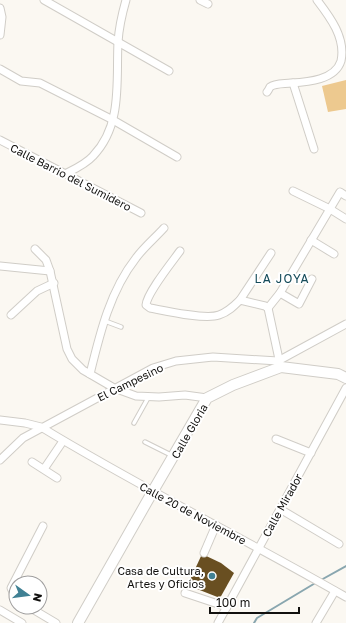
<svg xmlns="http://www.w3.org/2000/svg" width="346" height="623" viewBox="0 0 346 623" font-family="'Golos Text',sans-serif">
<rect width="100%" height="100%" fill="#fbf8f2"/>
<polygon fill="#edc98f" points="346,80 346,109 328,112 322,86"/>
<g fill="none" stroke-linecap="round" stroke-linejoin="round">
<g stroke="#89a6af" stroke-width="2">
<polyline points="321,580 346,566"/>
<polyline points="254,623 257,618 317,582"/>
</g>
</g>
<polygon fill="#694f21" points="202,554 221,563 234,573 220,598 197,589 190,580"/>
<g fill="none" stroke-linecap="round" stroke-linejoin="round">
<g stroke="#d0cdc7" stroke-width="5.5">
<g id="lane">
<polyline points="105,321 121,327"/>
<polyline points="134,423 148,398"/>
<polyline points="145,442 173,456"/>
</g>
</g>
<g stroke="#d0cdc7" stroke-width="9">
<g id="street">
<polyline points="44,0 169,71"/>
<polyline points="200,0 208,4"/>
<polyline points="0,8 2,17 0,35"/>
<polyline points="0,69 21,81 40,83 113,120 177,157"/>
<polyline points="293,83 314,149"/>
<path d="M267 92C268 91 269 89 270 87 275 83 285 84 291 83 308 82 335 80 341 61 346 38 330 17 317 0"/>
<polyline points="0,140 141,213"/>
<path d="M65 174C75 169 86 164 93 156 123 125 116 80 118 42 119 27 122 14 126 0"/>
<polyline points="293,191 330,209 346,219"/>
<polyline points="311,240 334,254"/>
<polyline points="35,249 46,260 50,271 67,349 72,359 83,370 114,388 136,396 159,397 185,395 207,398"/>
<path d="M180 251C172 262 147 293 146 305L150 308C166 311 205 320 219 315 228 312 234 306 240 300L265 306 268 308"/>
<polyline points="0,266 50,271"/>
<polyline points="280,293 299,304 312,279"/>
<polyline points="240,300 271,253"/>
<polyline points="268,308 280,293 340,192 346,196"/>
<polyline points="268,308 280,364"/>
<polyline points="11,315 37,291 54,283"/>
<path d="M90 374C100 333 110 291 136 258 144 247 155 238 164 228"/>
<path d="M0 420 25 423 41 427C141 488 245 539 346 597"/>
<polyline points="276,439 311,453"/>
<polyline points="0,460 23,438 153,368 176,361 213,357 278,361 346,324"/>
<polyline points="32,462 57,478"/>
<polyline points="44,469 63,441"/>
<polyline points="280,509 339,544"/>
<polyline points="204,553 216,525"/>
<polyline points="185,593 227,607"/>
<polyline points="16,598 11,588 43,526"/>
<polyline points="29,607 56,623"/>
<polyline points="0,610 22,623"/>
<polyline points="218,623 346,388"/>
<polyline points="316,623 335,591"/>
</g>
</g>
<g stroke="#d0cdc7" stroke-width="12">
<polyline id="secondary" points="78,623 153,491 207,398 233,385 281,367 338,374 346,378"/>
</g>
<use href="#lane" stroke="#fff" stroke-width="3.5"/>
<use href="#street" stroke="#fff" stroke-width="7"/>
<use href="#secondary" stroke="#fff" stroke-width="10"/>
</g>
<circle fill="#408194" stroke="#fff" stroke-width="1.5" cx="212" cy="576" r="4"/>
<g text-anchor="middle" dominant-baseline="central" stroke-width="4" stroke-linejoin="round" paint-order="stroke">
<g font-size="11" fill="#11100e" stroke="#fff">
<text transform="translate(71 177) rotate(27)">Calle Barrio del Sumidero</text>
<text transform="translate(130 382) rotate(-26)">El Campesino</text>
<text transform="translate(189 431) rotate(-60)">Calle Gloria</text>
<text transform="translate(282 505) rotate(-61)">Calle Mirador</text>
<text transform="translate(193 513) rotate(28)">Calle 20 de Noviembre</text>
</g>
<g font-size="11" fill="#11100e" stroke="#fff" text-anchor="end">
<text x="204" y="570">Casa de Cultura,<tspan x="204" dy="13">Artes y Oficios</tspan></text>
</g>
<g font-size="12" letter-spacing="1" fill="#164c5b" stroke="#fff">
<text x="282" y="278">LA JOYA</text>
</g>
</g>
<g transform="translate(28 595) rotate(104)"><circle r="19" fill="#ffffff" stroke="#a09f9f"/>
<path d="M0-3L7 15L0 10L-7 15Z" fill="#408194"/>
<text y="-6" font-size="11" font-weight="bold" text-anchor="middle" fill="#11100e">N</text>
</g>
<path d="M210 607v6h89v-6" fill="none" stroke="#11100e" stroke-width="2"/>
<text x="216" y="607" font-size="12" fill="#11100e" stroke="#ffffff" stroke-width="3" paint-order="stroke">100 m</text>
</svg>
